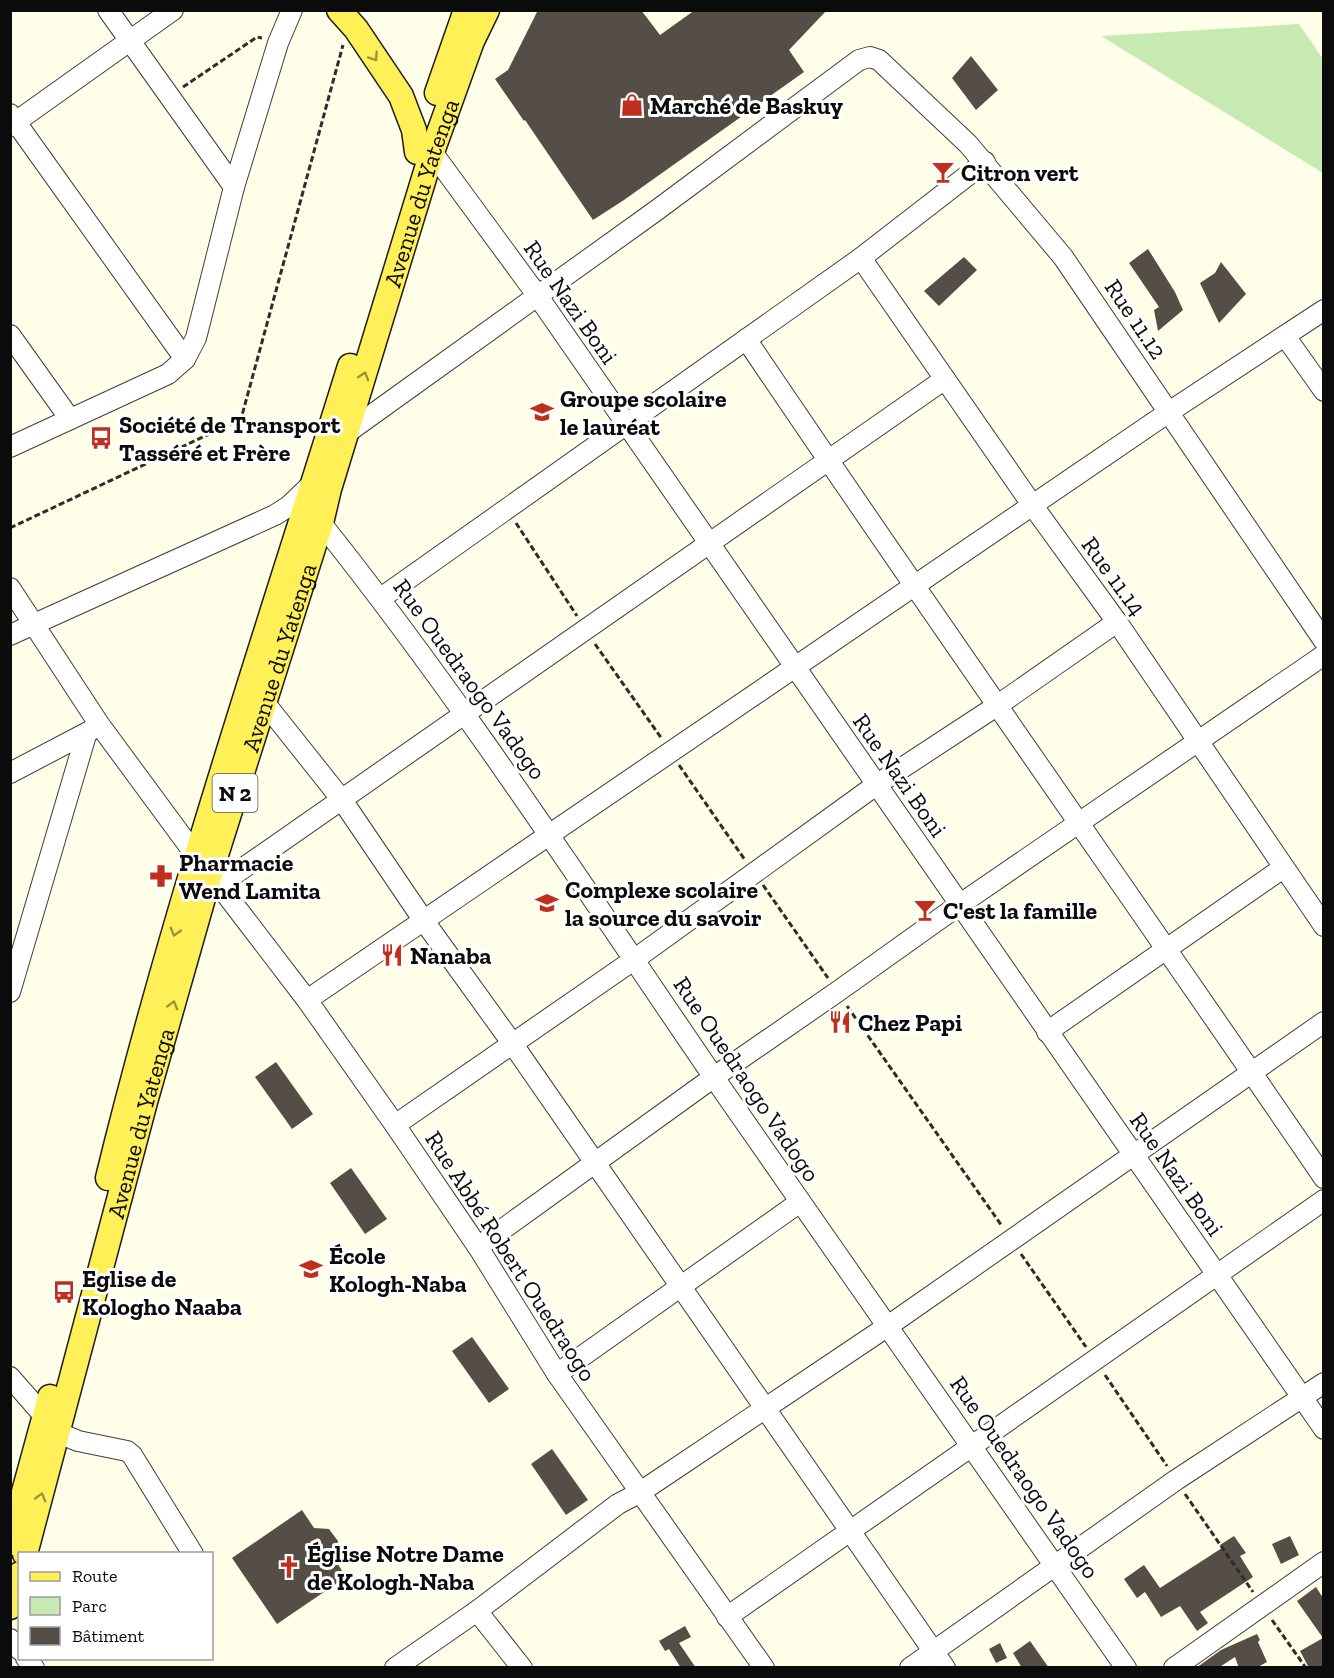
<svg xmlns="http://www.w3.org/2000/svg" width="1334" height="1678" viewBox="0 0 1334 1678" font-family="'Zilla Slab',serif">
<rect width="100%" height="100%" fill="#fffee8"/>
<polygon fill="#c6eab1" points="1299,24 1323,59 1323,173 1101,36"/>
<g fill="#544e47">
<polygon points="538,10 641,10 660,35 695,10 827,10 789,50 804,72 624,200 593,220 525,120 524,121 495,79 508,70"/>
<polygon points="971,56 998,90 976,110 952,78"/>
<polygon points="1148,249 1175,292 1183,310 1158,331 1154,310 1159,307 1129,263"/>
<polygon points="964,257 977,270 939,306 924,291"/>
<polygon points="1221,262 1246,294 1219,323 1200,283 1215,273"/>
<polygon points="276,1062 313,1114 292,1129 255,1077"/>
<polygon points="351,1168 387,1219 365,1234 330,1183"/>
<polygon points="472,1337 509,1389 489,1403 452,1351"/>
<polygon points="552,1449 588,1500 566,1515 531,1464"/>
<polygon points="302,1510 314,1528 329,1529 338,1541 334,1558 346,1577 277,1624 232,1558"/>
<polygon points="1234,1536 1246,1553 1240,1556 1253,1577 1200,1612 1208,1623 1197,1631 1180,1606 1161,1617 1145,1592 1137,1598 1124,1579 1144,1565 1160,1588 1222,1548 1220,1545"/>
<polygon points="1290,1536 1299,1555 1281,1564 1272,1544"/>
<polygon points="1316,1587 1323,1598 1323,1668 1309,1668 1300,1651 1323,1638 1297,1601"/>
<polygon points="685,1626 691,1637 679,1643 696,1668 681,1668 669,1649 665,1651 659,1641"/>
<polygon points="1257,1634 1260,1640 1258,1642 1267,1662 1256,1668 1239,1668 1235,1657 1218,1668 1196,1668 1221,1650"/>
<polygon points="1030,1641 1049,1668 1022,1668 1013,1653"/>
<polygon points="1000,1643 1007,1658 996,1663 989,1649"/>
</g>
<g fill="none" stroke-linecap="round" stroke-linejoin="round">
<g stroke="#3e3e3e" stroke-width="22">
<g id="minor">
<polyline points="108,10 234,187"/>
<polyline points="10,114 185,359"/>
<polyline points="10,126 173,10"/>
<polyline points="432,152 537,295 1324,1429"/>
<polyline points="861,258 1033,506 1117,622 1324,926"/>
<polyline points="10,335 70,419"/>
<polyline points="1285,336 1324,391"/>
<path d="M746 339C936 621 1132 897 1324 1178"/>
<polyline points="348,432 657,210 859,60 870,57 879,60 968,144 1063,257 1324,641"/>
<polyline points="10,447 168,374 185,359 196,338 234,187 278,43 292,10"/>
<path d="M321 523C463 701 587 892 715 1079 851 1276 990 1470 1126 1668"/>
<polyline points="10,588 99,724 197,857 209,877 219,885 307,1000 395,1125 478,1247 557,1374 764,1668"/>
<polyline points="381,598 861,258 985,162"/>
<polyline points="10,635 275,515 289,506 312,484"/>
<polyline points="264,702 342,800 424,921 512,1043 945,1668"/>
<polyline points="10,773 90,731"/>
<polyline points="219,885 945,379"/>
<polyline points="10,992 86,735"/>
<polyline points="307,1000 1169,412 1324,310"/>
<polyline points="1047,1032 1283,868"/>
<polyline points="395,1125 635,959 876,785 998,705 1117,622"/>
<polyline points="478,1247 714,1077 837,992 959,905 1324,655"/>
<polyline points="557,1374 800,1202"/>
<polyline points="10,1377 59,1433 78,1441 127,1451 132,1455 193,1554"/>
<polyline points="477,1611 522,1668"/>
<polyline points="727,1617 1324,1200"/>
<polyline points="10,1639 20,1650"/>
<polyline points="26,1658 34,1668"/>
<polyline points="395,1668 477,1611 618,1504 639,1493 888,1326 1324,1022"/>
<polyline points="910,1668 1176,1480 1324,1383"/>
<polyline points="1174,1668 1324,1562"/>
</g>
</g>
<g stroke="#1c1c1c" stroke-width="27">
<g id="major">
<polyline points="339,10 356,29 401,96 414,130 417,152"/>
<polyline points="437,93 466,10"/>
<path d="M108 1178C175 904 266 636 350 366"/>
<polyline points="10,1543 50,1397"/>
<path id="s1" d="M25 1554 145 1102 209 877 321 523 329 489 432 152 472 41 487 10"/>
<polyline points="10,1607 20,1574"/>
</g>
</g>
<g stroke="#2d2d2d" stroke-width="3" stroke-dasharray="6 3" stroke-linecap="butt">
<polyline points="183,87 257,37 262,38"/>
<polyline points="516,523 577,616"/>
<polyline points="10,528 241,419 343,45"/>
<polyline points="595,644 662,739"/>
<polyline points="679,765 745,860"/>
<polyline points="763,885 828,978"/>
<polyline points="847,1006 1002,1226"/>
<polyline points="1021,1254 1086,1347"/>
<polyline points="1105,1375 1167,1466"/>
<polyline points="1185,1494 1253,1592"/>
<polyline points="1272,1620 1306,1668"/>
</g>
<use href="#minor" stroke="#fff" stroke-width="20"/>
<use href="#major" stroke="#fff058" stroke-width="24"/>
</g>
<defs><path id="oneway-chevron" d="M-2-3.5L2.5 0L-2 3.5" fill="none" stroke-width="1.6" stroke-linecap="round" stroke-linejoin="round" transform="scale(1.5)"/></defs>
<g stroke="#9d9439">
<use href="#oneway-chevron" transform="translate(374 57) rotate(56)"/>
<use href="#oneway-chevron" transform="translate(364 376) rotate(-73)"/>
<use href="#oneway-chevron" transform="translate(175 932) rotate(106)"/>
<use href="#oneway-chevron" transform="translate(173 1005) rotate(-74)"/>
<use href="#oneway-chevron" transform="translate(41 1497) rotate(-74)"/>
</g>
<defs>
<g id="shop-bare" transform="scale(1.8)"><path d="M-5-2.5h2.3a2.7 3.5 0 0 1 5.4 0H5L5.5 6h-11ZM-1.5-2.5h3a1.5 2.3 0 0 0-3 0Z" fill="#c02f1e" stroke="#fff" stroke-width="2.5" paint-order="stroke"/></g>
<g id="bar-bare" transform="scale(1.8)"><path d="M-6-5H6L.8 .8V4.5H3.5V6h-7V4.5H-.8V.8Z" fill="#c02f1e" stroke="#fff" stroke-width="2.5" paint-order="stroke"/></g>
<g id="school-bare" transform="scale(1.8)"><path d="M0-5L7-2L0 1L-7-2ZM-4 1L0 2.5L4 1V4Q0 6-4 4Z" fill="#c02f1e" stroke="#fff" stroke-width="2.5" paint-order="stroke"/></g>
<g id="bus-bare" transform="scale(1.8)"><path d="M-5-6H5V4H4V6H2V4H-2V6H-4V4H-5ZM-3.5-4V0h7V-4ZM-3.5 1.2v1.5H-2V1.2ZM2 1.2v1.5H3.5V1.2Z" fill="#c02f1e" stroke="#fff" stroke-width="2.5" paint-order="stroke"/></g>
<g id="pharmacy-bare" transform="scale(1.8)"><path d="M-2-6h4v4h4v4h-4v4h-4v-4h-4v-4h4Z" fill="#c02f1e" stroke="#fff" stroke-width="2.5" paint-order="stroke"/></g>
<g id="restaurant-bare" transform="scale(1.8)"><path d="M-5-6h1v4h1v-4h1v4h1v-4h1v5L-1.5 .5V6h-2V.5L-5-1ZM5-6V6H3V1.5H1.5Q1.5-4 5-6Z" fill="#c02f1e" stroke="#fff" stroke-width="2.5" paint-order="stroke"/></g>
<g id="church-bare" transform="scale(1.8)"><path d="M-1.2-6h2.4v3.5h3.3v2.4h-3.3V6h-2.4V-.1h-3.3v-2.4h3.3Z" fill="#c02f1e" stroke="#fff" stroke-width="2.5" paint-order="stroke"/></g>
</defs>
<g fill-rule="evenodd">
<use href="#shop-bare" x="632" y="105"/>
<use href="#bar-bare" x="943" y="172"/>
<use href="#school-bare" x="542" y="412"/>
<use href="#bus-bare" x="101" y="438"/>
<use href="#pharmacy-bare" x="161" y="876"/>
<use href="#school-bare" x="547" y="903"/>
<use href="#bar-bare" x="925" y="910"/>
<use href="#restaurant-bare" x="392" y="955"/>
<use href="#restaurant-bare" x="840" y="1022"/>
<use href="#school-bare" x="311" y="1269"/>
<use href="#bus-bare" x="64" y="1292"/>
<use href="#church-bare" x="289" y="1567"/>
</g>
<g text-anchor="middle" dominant-baseline="central" stroke-width="6" stroke-linejoin="round" paint-order="stroke">
<rect fill="#fff" stroke="#545454" stroke-width="1.5" x="212.5" y="774" width="45" height="38" rx="4.5"/>
<g font-size="22" font-weight="bold" fill="#0b0b0b">
<text x="235" y="793">N 2</text>
</g>
<g font-size="24" font-weight="bold" fill="#0b0b0b" stroke="#fff" text-anchor="start">
<text x="650" y="105">Marché de Baskuy</text>
<text x="961" y="172">Citron vert</text>
<text x="560" y="398">Groupe scolaire<tspan x="560" dy="28">le lauréat</tspan></text>
<text x="119" y="424">Société de Transport<tspan x="119" dy="28">Tasséré et Frère</tspan></text>
<text x="179" y="862">Pharmacie<tspan x="179" dy="28">Wend Lamita</tspan></text>
<text x="565" y="889">Complexe scolaire<tspan x="565" dy="28">la source du savoir</tspan></text>
<text x="943" y="910">C'est la famille</text>
<text x="410" y="955">Nanaba</text>
<text x="858" y="1022">Chez Papi</text>
<text x="329" y="1255">École<tspan x="329" dy="28">Kologh-Naba</tspan></text>
<text x="82" y="1278">Eglise de<tspan x="82" dy="28">Kologho Naaba</tspan></text>
<text x="307" y="1553">Église Notre Dame<tspan x="307" dy="28">de Kologh-Naba</tspan></text>
</g>
<g font-size="24" fill="#0b0b0b" stroke="#fff">
<text stroke="none"><textPath href="#s1" startOffset="1418">Avenue du Yatenga</textPath></text>
<text transform="translate(571 302) rotate(55)">Rue Nazi Boni</text>
<text transform="translate(1136 319) rotate(56)">Rue 11.12</text>
<text transform="translate(1114 576) rotate(54)">Rue 11.14</text>
<text stroke="none"><textPath href="#s1" startOffset="932">Avenue du Yatenga</textPath></text>
<text transform="translate(470 679) rotate(54)">Rue Ouedraogo Vadogo</text>
<text transform="translate(900 775) rotate(55)">Rue Nazi Boni</text>
<text transform="translate(747 1079) rotate(56)">Rue Ouedraogo Vadogo</text>
<text stroke="none"><textPath href="#s1" startOffset="446">Avenue du Yatenga</textPath></text>
<text transform="translate(1177 1174) rotate(55)">Rue Nazi Boni</text>
<text transform="translate(511 1256) rotate(57)">Rue Abbé Robert Ouedraogo</text>
<text transform="translate(1025 1477) rotate(55)">Rue Ouedraogo Vadogo</text>
</g>
</g>
<rect width="1334" height="1678" fill="none" stroke="#0b0b0b" stroke-width="24"/>
<rect x="18" y="1552" width="195" height="108" fill="#ffffff" stroke="#9d9d9d" stroke-width="1.5"/>
<rect x="30" y="1572" width="30" height="9" fill="#fff058" stroke="#9d9d9d" stroke-width="1.5"/>
<text x="72" y="1582" font-size="18" fill="#0b0b0b">Route</text>
<rect x="30" y="1597" width="30" height="18" fill="#c6eab1" stroke="#9d9d9d" stroke-width="1.5"/>
<text x="72" y="1612" font-size="18" fill="#0b0b0b">Parc</text>
<rect x="30" y="1627" width="30" height="18" fill="#544e47" stroke="#9d9d9d" stroke-width="1.5"/>
<text x="72" y="1642" font-size="18" fill="#0b0b0b">Bâtiment</text>
</svg>
